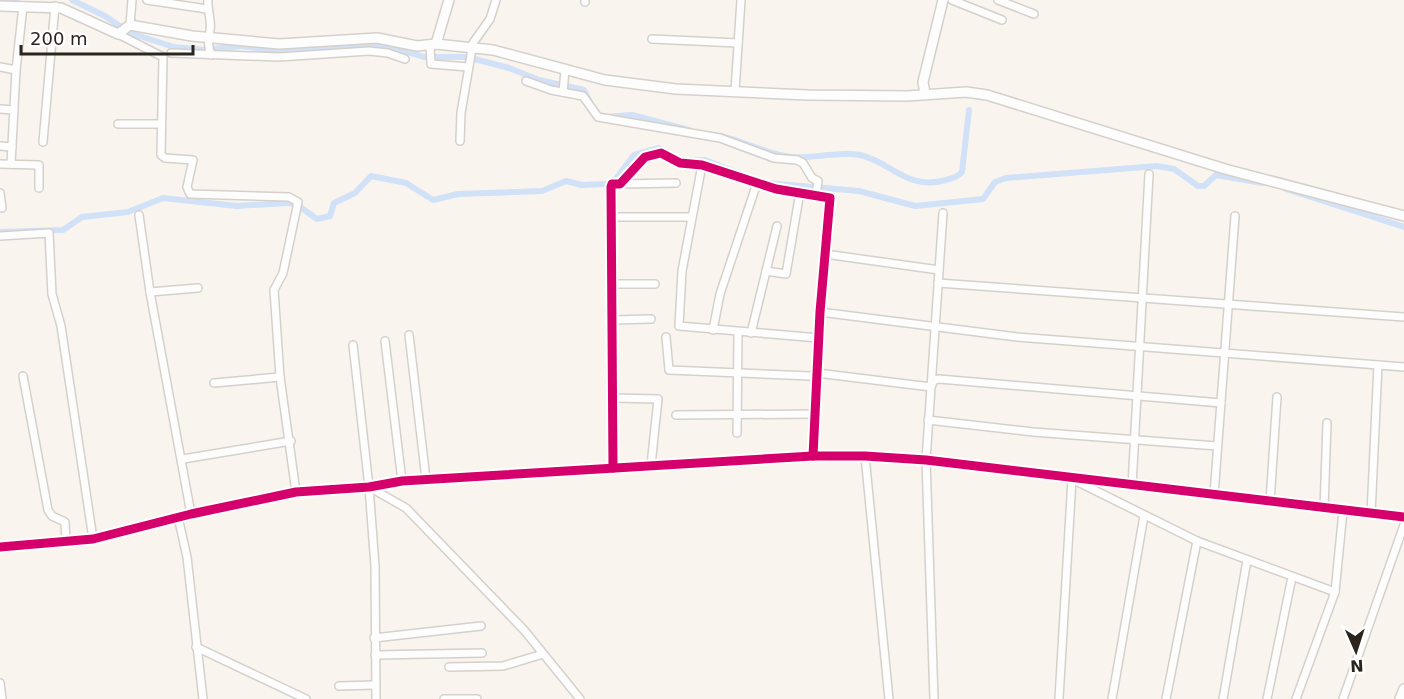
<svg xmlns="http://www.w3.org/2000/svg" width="1404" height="699" viewBox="0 0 1404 699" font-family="'DejaVu Sans',sans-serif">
<rect width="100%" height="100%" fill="#faf4ef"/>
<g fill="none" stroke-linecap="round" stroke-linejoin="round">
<g stroke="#d1e1f7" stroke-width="6">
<polyline points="72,0 105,16 130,33 174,47 204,50 241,46 284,52 388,46 424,57 467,57 509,68 539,80 584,90 590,102"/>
<polyline points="0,1 17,0"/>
<polyline points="605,117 632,115 689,130"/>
<path d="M720 136C744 141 766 154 791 157 814 159 836 151 860 155 892 162 906 191 946 180 953 178 958 177 962 172L969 110"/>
<polyline points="767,183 859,191 915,206 983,199 995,182 1006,178 1157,166 1174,169 1198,186 1204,186 1216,175 1262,183"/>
<polyline points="1286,189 1404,227"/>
<polyline points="0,232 63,230 82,217 128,212 163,198 237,206 287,203 296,204 317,219 330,216 334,203 355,193 371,176 406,183 433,200 458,194 542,191 566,181 582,185 605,184 614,181 634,155 659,148 682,161 705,160 746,176"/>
</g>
<g stroke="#d6d0cb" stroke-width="10">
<g id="street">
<polyline points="147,0 207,9"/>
<path d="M208 0C207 10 212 21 210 30 209 40 207 44 211 55"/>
<polyline points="952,0 1002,20"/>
<polyline points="998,0 1034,14"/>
<polyline points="585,2 585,0"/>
<polyline points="130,25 132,0"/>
<polyline points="118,34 163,57 161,155 165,158 193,160 187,187 190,194 289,197 298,202 283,273 274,290 280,377 296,492"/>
<polyline points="652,39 738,43"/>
<polyline points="430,46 431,64 468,67"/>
<polyline points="171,53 279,57 369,51 388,53 405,59"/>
<polyline points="0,67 16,70"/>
<polyline points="526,81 551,90 583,96 598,117 720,138 774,158 797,160 803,163 812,178 818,181 816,195"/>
<polyline points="735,91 741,0"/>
<polyline points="563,92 565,70"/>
<polyline points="0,109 14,110"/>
<polyline points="118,124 160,124"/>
<polyline points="460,141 461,113 473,43 490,19 496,0"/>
<polyline points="43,142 55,6"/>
<polyline points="0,146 12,147"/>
<polyline points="0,164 39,165 39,188"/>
<polyline points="11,164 16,70 23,6"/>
<polyline points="702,165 682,271 679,326 819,338"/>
<polyline points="620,184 676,183"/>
<polyline points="0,193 2,208"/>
<polyline points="139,215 150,292 191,514"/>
<polyline points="612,217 691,217"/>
<polyline points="0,236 49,233 52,294 61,326 93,539"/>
<polyline points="825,254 939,270"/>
<polyline points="766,271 786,274 800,192"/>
<polyline points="938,283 1404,317"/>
<polyline points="612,284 655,284"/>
<polyline points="150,292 198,288"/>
<polyline points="820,312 1017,337 1404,367"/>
<polyline points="612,320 651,319"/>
<polyline points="713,330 720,294 757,183"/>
<polyline points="751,333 777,226"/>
<polyline points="409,335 426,479"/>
<polyline points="666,337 669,370 811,376 817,373 931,387 934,380 939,379 1221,403"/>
<polyline points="385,341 402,481"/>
<polyline points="353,345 369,487 375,566 376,699"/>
<polyline points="23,376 48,510 52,516 65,522 66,542"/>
<polyline points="214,383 280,377"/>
<polyline points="613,398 658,399 651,465"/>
<polyline points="676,415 815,414"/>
<polyline points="928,420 1033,432 1217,446"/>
<polyline points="737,433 738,332"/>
<polyline points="865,456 889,699"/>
<polyline points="183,459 291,441"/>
<polyline points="613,468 611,187 612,184 620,184 645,157 661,153 680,163 702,165 776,189 830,198 820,312 813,456"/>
<polyline points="1132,486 1149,174"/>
<polyline points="369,487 406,508 524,630 580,699"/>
<polyline points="1214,495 1235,216"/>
<polyline points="1270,502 1277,397"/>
<polyline points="1324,509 1327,423"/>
<polyline points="1371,514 1378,365"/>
<polyline points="178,517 187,557 203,699"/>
<polyline points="374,638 481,626"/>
<polyline points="196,647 306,699"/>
<polyline points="375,655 482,653"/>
<polyline points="449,667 503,666 543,654"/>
<polyline points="0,683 2,699"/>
<polyline points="339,686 375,685"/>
<polyline points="444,699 477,699"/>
<polyline points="934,699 926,460 943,213"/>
<polyline points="1059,699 1072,479 1197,541 1335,592"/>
<polyline points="1112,699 1144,516"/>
<polyline points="1166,699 1197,541"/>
<polyline points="1223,699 1247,560"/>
<polyline points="1267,699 1292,577"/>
<polyline points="1296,699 1335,592 1343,511"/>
<polyline points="1343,699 1404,525"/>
</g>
</g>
<g stroke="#d6d0cb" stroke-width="12">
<g id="secondary">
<polyline points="0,6 61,8 118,34 130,25 192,36 279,44 377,38 417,46 436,44 493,50 605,80 676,89 808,95 907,96 966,92 987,95 1225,169 1404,216"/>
<polyline points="436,44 449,0"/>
<polyline points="925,94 923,82 943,0"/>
<polyline points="0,547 93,539 191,514 296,492 369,487 402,481 813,456 865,456 926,460 1404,517"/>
<polyline points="1400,699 1404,689"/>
</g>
</g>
<use href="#street" stroke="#fefdfd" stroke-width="7"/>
<use href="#secondary" stroke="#fefdfd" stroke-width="9"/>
<g stroke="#fff" stroke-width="13">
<g id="cycleway">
<polyline points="613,468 611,187 612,184 620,184 645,157 661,153 680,163 702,165 776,189 830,198 820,312 813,456"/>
<polyline points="0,547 93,539 191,514 296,492 369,487 402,481 813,456 865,456 926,460 1404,517"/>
</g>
</g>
<use href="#cycleway" stroke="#d6006c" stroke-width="9"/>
</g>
<g transform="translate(1356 651) rotate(177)" stroke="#ffffff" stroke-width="4.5" paint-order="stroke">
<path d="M0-4.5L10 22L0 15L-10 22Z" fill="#2b251e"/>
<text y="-9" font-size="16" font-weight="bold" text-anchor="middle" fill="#2b251e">N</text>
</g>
<path d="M21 45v9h172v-9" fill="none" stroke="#2b251e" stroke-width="3"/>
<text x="30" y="45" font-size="18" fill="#2b251e" stroke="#ffffff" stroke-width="4.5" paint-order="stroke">200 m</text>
</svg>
